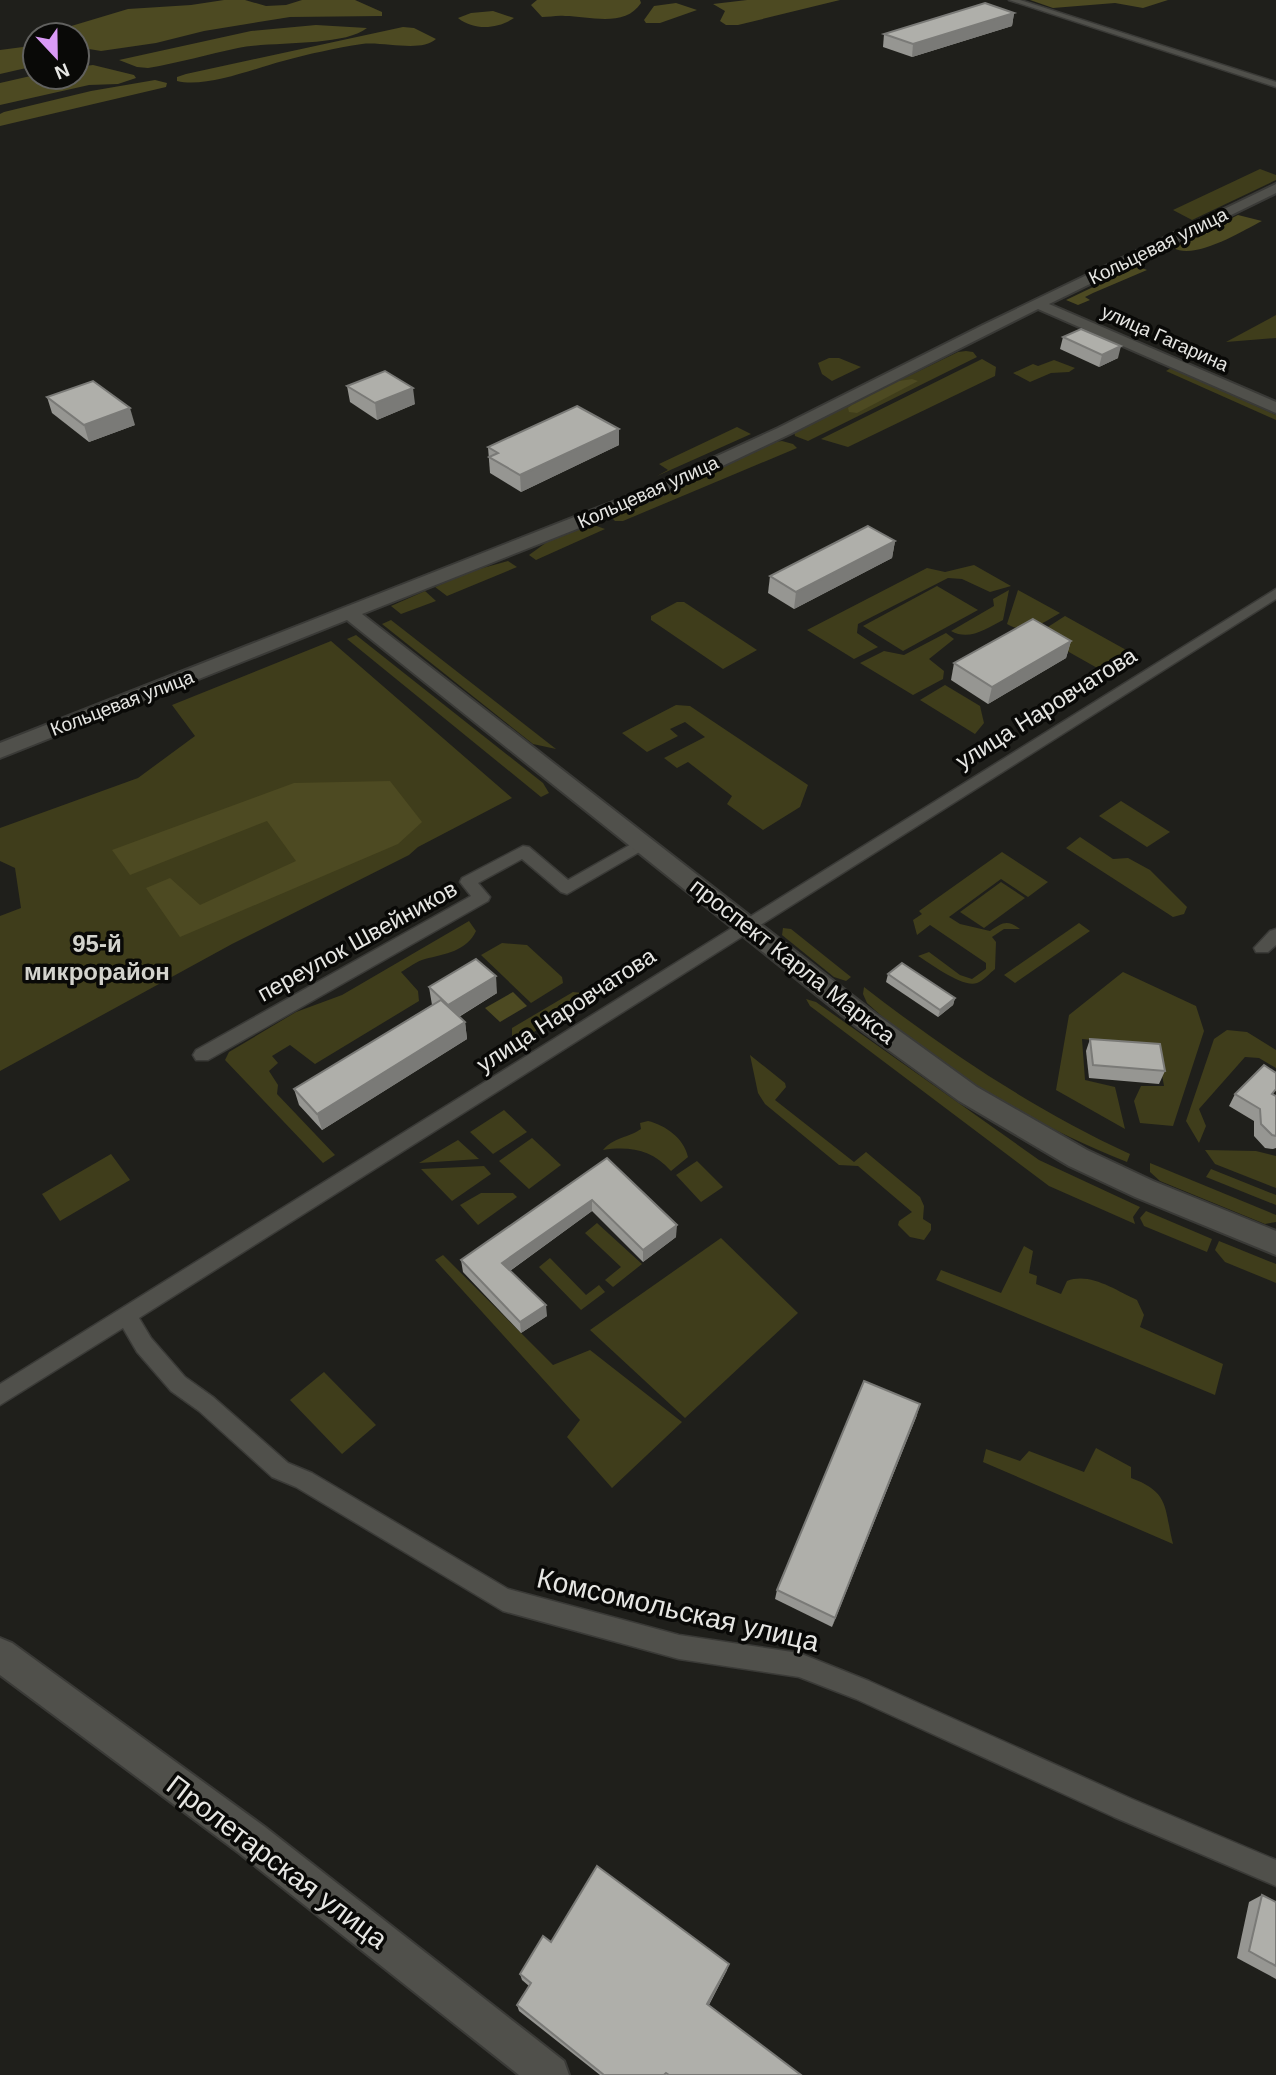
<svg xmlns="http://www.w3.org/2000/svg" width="1276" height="2075" viewBox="0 0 1276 2075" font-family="Arial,sans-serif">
<rect width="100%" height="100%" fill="#1f1f1b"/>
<g fill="#3f3d1b">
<polygon points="1260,169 1276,175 1276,180 1192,220 1173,210"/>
<polygon points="1276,315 1276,338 1226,342"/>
<polygon points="966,351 973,352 977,357 808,441 795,436 794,432 958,352"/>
<polygon points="829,358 839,358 861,367 832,381 822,374 818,363"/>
<polygon points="982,359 996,367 995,376 848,447 821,439"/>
<polygon points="1054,360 1075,368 1069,372 1051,373 1030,382 1013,373 1033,364 1038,366"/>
<polygon points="1171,368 1276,415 1276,420 1166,371"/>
<polygon points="737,427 751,434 657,476 668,470 659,464"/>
<polygon points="782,441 793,444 797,448 623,521 615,521 611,517 775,442"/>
<polygon points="591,524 605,529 536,560 529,555 547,542"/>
<polygon points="508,561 517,567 447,596 435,587 472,571"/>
<polygon points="974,565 1011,586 990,592 962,579 948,578 858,624 857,633 878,647 854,659 807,630 927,568 945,572"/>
<polygon points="937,586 978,610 903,651 863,626"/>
<path d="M1009 590 1003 620C986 629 969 641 951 631L994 606 993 599Z"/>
<path d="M1018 590 1060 613C1042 623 1027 636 1007 624Z"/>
<polygon points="425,591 436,601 401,614 391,606"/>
<polygon points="677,602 684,602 757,650 723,669 651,620 651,616"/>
<polygon points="1065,616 1128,651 1099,669 1037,634"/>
<polygon points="391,620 556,749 533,744 382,624"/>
<polygon points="946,633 954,639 929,659 944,671 943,679 913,695 860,663 884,651 904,655"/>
<polygon points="356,635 543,783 549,793 541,797 347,639"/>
<polygon points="331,641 512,798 418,847 409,855 232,944 0,1071 0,916 21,908 15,868 0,861 0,828 138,778 195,736 172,705"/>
<polygon points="945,685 980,706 984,723 975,734 920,700"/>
<polygon points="676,705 690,706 808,785 800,807 763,830 727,804 732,796 688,762 677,768 664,758 705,737 685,722 670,729 678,736 647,752 622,733"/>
<polygon points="1121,801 1170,832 1147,847 1099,816"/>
<polygon points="1080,837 1113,859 1128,858 1150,870 1187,907 1184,914 1173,917 1066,848"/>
<path d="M1002 852 1048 882 1028 897 1001 879 949 917 960 924 990 931C1002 923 1007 919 1020 929H1004L992 937 996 942 995 969C990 973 983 981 977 983 962 988 930 963 918 956L929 952 960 975 972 979 986 969V963L930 925 917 935 913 920 922 914 919 911Z"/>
<polygon points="1001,882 1025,898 984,928 960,912"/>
<path d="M469 921 476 931C467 951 445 954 425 959 417 961 408 968 401 972L418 991 419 1001 315 1064 290 1045 272 1056 278 1063 269 1071 278 1085 277 1094 335 1155 323 1163 225 1060 229 1052 296 1012 342 995Z"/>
<polygon points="1079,923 1090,931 1015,983 1004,975"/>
<polygon points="783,928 791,929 851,977 846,981 834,977 782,935"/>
<polygon points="502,943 527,945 562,977 563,983 531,1003 481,955"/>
<polygon points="1123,972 1196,1006 1204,1031 1173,1126 1140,1123 1134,1101 1141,1086 1164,1086 1157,1046 1082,1039 1085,1080 1115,1087 1125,1129 1056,1090 1069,1015"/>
<path d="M864 987C948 1052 1033 1109 1130 1154L1127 1162C1033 1124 942 1072 867 1003L863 994Z"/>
<polygon points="573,992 593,994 512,1046 512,1028"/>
<polygon points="806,999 816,1002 1039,1160 1140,1207 1133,1217 1135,1224 1049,1186 810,1006"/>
<polygon points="1227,1030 1247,1032 1276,1050 1276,1068 1259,1058 1245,1057 1199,1109 1206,1126 1199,1143 1186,1121 1214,1039"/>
<polygon points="750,1055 785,1083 786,1087 775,1100 854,1162 866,1152 920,1197 924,1206 923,1219 931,1224 931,1230 924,1240 910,1237 898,1225 899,1221 912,1212 858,1166 839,1165 765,1104 758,1093"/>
<polygon points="504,1110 527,1132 493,1154 470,1132"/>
<path d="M648 1121C665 1125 684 1138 688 1157L671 1171C652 1150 631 1146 603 1150 614 1137 628 1138 641 1129L640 1123Z"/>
<polygon points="532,1138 561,1165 529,1189 499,1161"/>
<polygon points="458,1140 479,1159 419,1163"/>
<polygon points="1205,1150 1256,1151 1276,1156 1276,1188 1215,1164"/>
<polygon points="111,1154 130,1180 60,1221 42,1194"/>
<polygon points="697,1161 723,1187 701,1202 676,1175"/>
<polygon points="1150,1163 1276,1215 1276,1222 1265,1224 1160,1181 1150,1172"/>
<polygon points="484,1166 491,1174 452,1201 421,1169"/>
<polygon points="1211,1169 1276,1195 1276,1205 1206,1177"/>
<polygon points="481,1193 513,1193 517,1197 478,1225 460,1205"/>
<polygon points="1146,1211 1212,1239 1207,1252 1144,1226 1140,1218"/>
<polygon points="597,1223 642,1264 613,1287 605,1280 621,1267 585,1233"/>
<polygon points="721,1238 798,1313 685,1418 590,1330"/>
<polygon points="1219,1241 1276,1264 1276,1283 1225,1262 1215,1250"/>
<path d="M1024 1246 1033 1251 1029 1273 1037 1276 1036 1284 1061 1294 1067 1281C1090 1272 1115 1290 1137 1300L1144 1315 1140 1327 1223 1364 1215 1395 936 1280 941 1270 1001 1293Z"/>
<polygon points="443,1255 553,1365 590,1350 682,1422 612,1488 567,1437 580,1420 435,1260"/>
<polygon points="550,1258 586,1295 599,1285 605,1292 581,1310 539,1267"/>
<polygon points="324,1372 376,1425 342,1454 290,1400"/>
<path d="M1096 1448 1131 1467V1478C1170 1492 1164 1508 1173 1544L983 1462 986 1449 1020 1461 1029 1451 1084 1472Z"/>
</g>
<g fill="#4d4a22">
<polygon points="224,0 245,0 266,6 286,5 302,0 355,0 382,12 382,16 290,17 204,31 156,43 101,51 77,47 77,35 52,35 58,30 128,9 191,5"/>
<path d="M537 0H640L641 3C625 28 589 16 565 16 557 15 550 17 542 17L531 5Z"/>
<polygon points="747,0 840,0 738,25 726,25 720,21 725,11 713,4"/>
<polygon points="1030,0 1168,0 1143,8 1115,3 1053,8"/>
<polygon points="676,3 697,10 660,23 646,23 644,20 654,6"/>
<path d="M493 11 514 18C498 29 474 31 458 18L471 13Z"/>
<path d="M316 25 367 28C344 47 269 41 238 48 208 54 179 63 148 68L137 67 119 60 251 31Z"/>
<path d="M403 27 414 28 436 39C421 53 383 41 362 44 336 48 308 54 283 61 253 69 206 88 177 81V77L186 74Z"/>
<polygon points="23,47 35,47 35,66 0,74 0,50"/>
<polygon points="93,65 134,75 136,78 118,84 89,85 0,105 0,83 35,75 77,77 77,67"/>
<polygon points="155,80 167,83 166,87 0,126 0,114 4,112 91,91"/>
<path d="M1238 215 1262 221C1240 232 1196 260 1173 248Z"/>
<polygon points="1137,266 1147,270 1093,293 1085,297 1090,300 1078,305 1066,300"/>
<polygon points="912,379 918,381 857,413 849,412 848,408 852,405 899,381"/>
<polygon points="390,781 422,822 398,844 180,937 146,888 170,878 200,905 296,861 267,821 130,875 112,850 294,783"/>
<polygon points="513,992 527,1006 500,1022 485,1008"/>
</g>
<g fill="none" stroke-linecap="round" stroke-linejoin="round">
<g stroke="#3a3a37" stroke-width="3">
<g id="street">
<polygon points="1009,0 1020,0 1276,82 1276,87"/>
<polygon points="1276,589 1276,599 139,1318 151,1338 185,1377 213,1397 288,1463 312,1473 508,1589 679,1635 799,1653 869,1681 1132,1799 1276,1860 1276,1886 1114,1817 856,1699 799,1677 679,1659 503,1611 296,1487 272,1477 199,1411 171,1391 137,1352 123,1328 0,1405 0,1384"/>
<polygon points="642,838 650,843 648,847 567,894 561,892 522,859 478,883 490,897 488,901 208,1060 196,1060 193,1055 196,1050 471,896 460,882 462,878 523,846 529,847 568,880"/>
<polygon points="1276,929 1276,945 1268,952 1256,952 1254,948 1270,931"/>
</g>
</g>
<g stroke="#3a3a37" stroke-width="4">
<g id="secondary">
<polygon points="1276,184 1276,193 1049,304 1276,402 1276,413 1038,309 790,434 655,498 362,614 876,1014 977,1087 1087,1150 1153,1181 1276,1231 1276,1255 1135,1197 1069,1166 959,1101 858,1028 347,620 0,758 0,743 643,490 778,428 983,325"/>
<polygon points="0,1638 12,1643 265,1827 564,2061 569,2075 519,2075 239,1853 0,1675"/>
</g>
</g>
<use href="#street" fill="#50504b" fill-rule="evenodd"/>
<use href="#secondary" fill="#50504b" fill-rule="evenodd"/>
</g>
<g fill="#969692">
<polygon points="1014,13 1012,26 912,57 883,47 884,34"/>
<polygon points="1063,337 1118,358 1099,367 1060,349"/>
<polygon points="347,386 415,404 377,420 350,402"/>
<polygon points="47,397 135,425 89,442 52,413"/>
<polygon points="619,429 619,445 521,492 490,473 488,447"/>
<polygon points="895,541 892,558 794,609 768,593 770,576"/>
<polygon points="1071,641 1066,658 988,704 951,680 954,663"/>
<polygon points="888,974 955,998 953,1005 938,1017 886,982"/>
<polygon points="429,987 497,993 459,1017 465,1022 467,1039 322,1130 299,1105 294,1089 432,1005"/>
<polygon points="1090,1039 1165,1071 1159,1084 1089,1078 1086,1051"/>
<polygon points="1235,1094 1276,1096 1276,1148 1273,1149 1265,1148 1254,1136 1254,1121 1229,1106"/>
<polygon points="607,1158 676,1237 643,1262 592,1211 510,1271 547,1316 521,1333 463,1272 461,1260"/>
<polygon points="917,1415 832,1627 775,1599 777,1590"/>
<polygon points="1262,1895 1276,1902 1276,1979 1237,1958 1249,1902"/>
<polygon points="551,1942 727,1970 709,2005 801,2075 600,2075 519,2011 517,2005 529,1986 522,1980 520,1974"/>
</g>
<g fill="#7a7a77">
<polygon points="1014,13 1012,26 912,57 913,44"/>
<polygon points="1121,346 1118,358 1099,367 1102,355"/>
<polygon points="413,388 415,404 377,420 375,403"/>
<polygon points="130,408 135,425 89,442 84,425"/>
<polygon points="619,429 619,445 521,492 520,475"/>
<polygon points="895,541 892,558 794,609 796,592"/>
<polygon points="1071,641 1066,658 988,704 992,687"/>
<polygon points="496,976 497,993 450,1022 448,1005"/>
<polygon points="955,998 953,1005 938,1017 940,1010"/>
<polygon points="465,1022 467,1039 322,1130 317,1114"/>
<polygon points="592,1200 592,1211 504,1275 502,1263"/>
<polygon points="677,1225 676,1237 643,1262 643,1250"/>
<polygon points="546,1305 547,1316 521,1333 520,1322"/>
<polygon points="920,1404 917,1415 832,1627 835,1618"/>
<polygon points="729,1964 727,1970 706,2010 707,2004"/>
</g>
<g fill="#afafaa" stroke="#7a7a77" stroke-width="2">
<polygon points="985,3 1014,13 913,44 884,34"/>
<polygon points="1081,329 1121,346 1102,355 1063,337"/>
<polygon points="385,371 413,388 375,403 347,386"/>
<polygon points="93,381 130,408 84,425 47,397"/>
<polygon points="577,406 619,429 520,475 489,457 498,453 488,447"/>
<polygon points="868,526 895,541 796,592 770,576"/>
<polygon points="1033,619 1071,641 992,687 954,663"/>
<polygon points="476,959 496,976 448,1005 429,987"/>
<polygon points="902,963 955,998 940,1010 888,974"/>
<polygon points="441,1000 465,1022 317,1114 294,1089"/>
<polygon points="1090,1039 1160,1044 1165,1071 1093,1065"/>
<polygon points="1264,1065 1276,1073 1276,1089 1272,1094 1276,1096 1276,1136 1272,1135 1261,1124 1260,1109 1235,1094"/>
<polygon points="607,1158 677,1225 643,1250 592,1200 502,1263 546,1305 520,1322 461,1260"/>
<polygon points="864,1381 920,1404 835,1618 777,1590"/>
<polygon points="597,1866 729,1964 707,2004 801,2075 669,2075 666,2073 664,2075 604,2075 517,2005 531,1983 520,1974 543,1936 551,1942"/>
<polygon points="1262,1895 1276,1902 1276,1966 1249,1951"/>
</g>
<g text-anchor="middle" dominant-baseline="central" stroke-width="7" stroke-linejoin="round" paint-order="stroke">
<g font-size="19" fill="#e6e6e3" stroke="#090907">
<text transform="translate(1158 246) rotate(-26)">Кольцевая улица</text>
<text transform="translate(1165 338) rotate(24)">улица Гагарина</text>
<text transform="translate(648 492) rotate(-24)">Кольцевая улица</text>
<text transform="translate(122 703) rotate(-21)">Кольцевая улица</text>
</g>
<g font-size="23" fill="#e6e6e3" stroke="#090907">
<text transform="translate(1046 708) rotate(-32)">улица Наровчатова</text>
<text transform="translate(357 941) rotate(-29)">переулок Швейников</text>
<text transform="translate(793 961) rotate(38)">проспект Карла Маркса</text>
<text transform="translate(566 1010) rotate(-33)">улица Наровчатова</text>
</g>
<g font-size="24" font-weight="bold" fill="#d3d3cd" stroke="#090907">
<text x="97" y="943">95-й<tspan x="97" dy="28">микрорайон</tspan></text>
</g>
<g font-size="28" fill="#e6e6e3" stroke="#090907">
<text transform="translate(678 1610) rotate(13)">Комсомольская улица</text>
<text transform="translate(277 1862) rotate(37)">Пролетарская улица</text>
</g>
</g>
<g transform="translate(56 56) rotate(158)"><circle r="33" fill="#090907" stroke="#61615f" stroke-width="2"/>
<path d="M0-5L12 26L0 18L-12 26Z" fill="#da9af6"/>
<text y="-10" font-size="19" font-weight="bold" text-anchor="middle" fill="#e6e6e3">N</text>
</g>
</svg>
